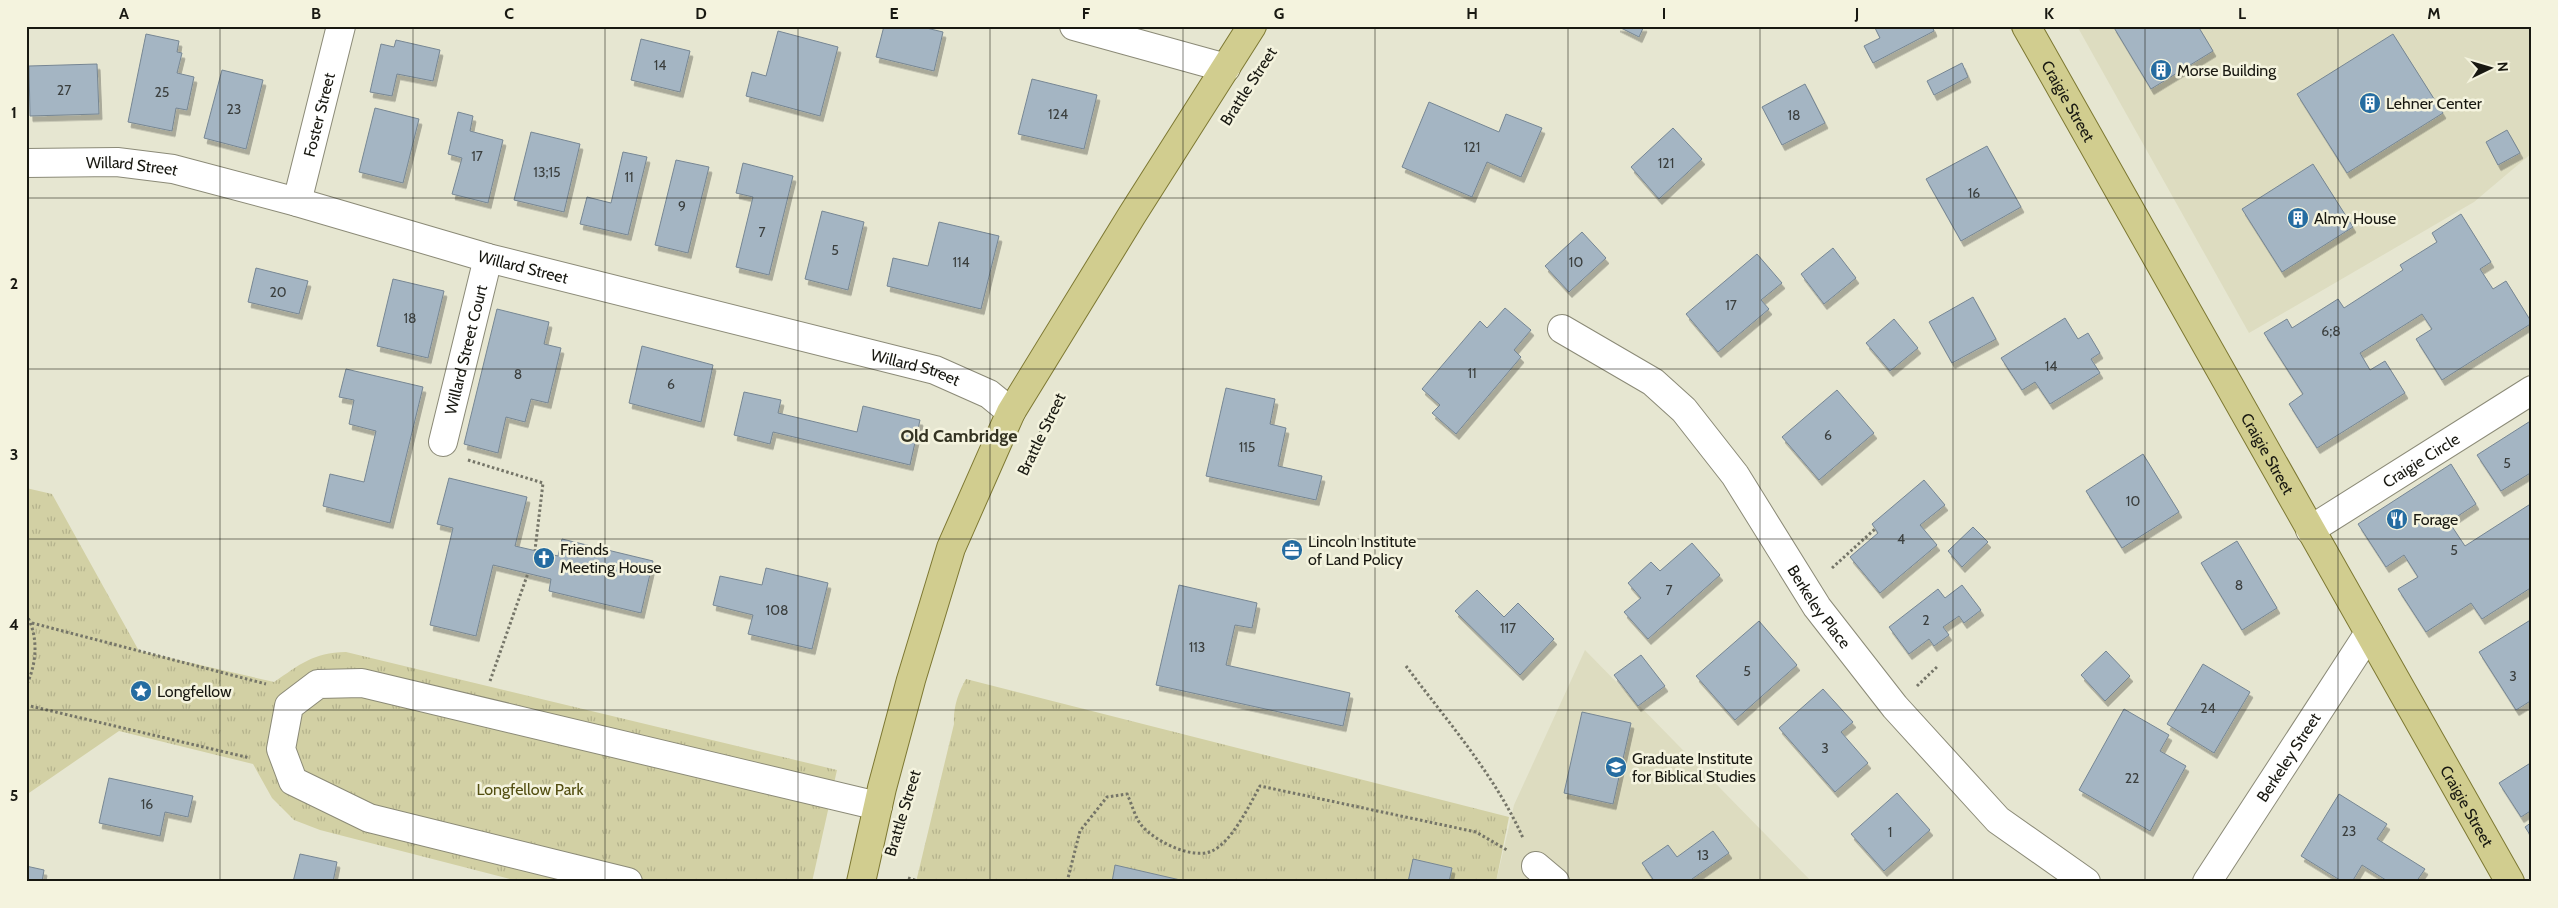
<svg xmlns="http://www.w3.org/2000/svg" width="2558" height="908" font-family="Cabin,sans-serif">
  <defs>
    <pattern id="park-tufts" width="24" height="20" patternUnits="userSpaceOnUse" patternTransform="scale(1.25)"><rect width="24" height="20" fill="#d2d0a4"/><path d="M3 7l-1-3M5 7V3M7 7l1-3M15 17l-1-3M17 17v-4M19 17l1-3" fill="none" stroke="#b4b28c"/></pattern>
    <filter id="shadow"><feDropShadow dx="3" dy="5.5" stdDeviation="0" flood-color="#0004"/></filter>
  </defs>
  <rect width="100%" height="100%" fill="#e6e6d1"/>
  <path fill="#dddcc0" d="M2077,26H2532V153L2474,202L2249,333Z
    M1585,650L1812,882H1496L1514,805Z"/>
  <path fill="url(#park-tufts)" d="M26,488L52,494L139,651L274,682C301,664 312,653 346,652L837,770L812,882H522L320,830L294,820L272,798L253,764L119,731L26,795Z
    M966,679L1509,817L1496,882H916L954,724C953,708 958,693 966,679Z"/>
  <path fill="#a4b5c3" stroke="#768693" filter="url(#shadow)" d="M884,26H918L943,32L934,71L876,57Z
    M1617,26H1644L1639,37Z
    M1874,26H1932L1934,31L1873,63L1864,46L1880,38Z
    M2113,26H2198L2213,51L2151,89Z
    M778,31L838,47L820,116L746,96L752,72L766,76Z
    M146,34L179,41L177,52L182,53L177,73L194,77L187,110L176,108L172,131L128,122Z
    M2393,34L2443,113L2347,173L2297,94Z
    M641,39L690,51L680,92L631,80Z
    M396,40L440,50L433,81L397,74L392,96L370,92L381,44L394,47Z
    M1962,63L1968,77L1934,95L1927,81Z
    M97,64L99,114L30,116L29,66Z
    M222,70L263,80L246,149L204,138Z
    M1032,79L1097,95L1084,149L1018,134Z
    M1805,84L1825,123L1782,145L1762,107Z
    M1429,102L1499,132L1506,114L1542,128L1521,177L1487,162L1472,197L1402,167Z
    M375,108L419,119L403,183L359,172Z
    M458,112L473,116L470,131L503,140L488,203L452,194L462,158L448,154Z
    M1673,128L1702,159L1659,199L1631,167Z
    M2507,130L2520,153L2498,165L2486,142Z
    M531,132L580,144L564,212L514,200Z
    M1987,146L2021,207L1961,241L1926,179Z
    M623,152L647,157L628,235L580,224L587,197L611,203Z
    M676,160L709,167L688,253L655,245Z
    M743,163L793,176L769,275L736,267L753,197L736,193Z
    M2313,164L2353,227L2282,272L2242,209Z
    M822,211L864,222L848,290L805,279Z
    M2461,214L2491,262L2480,269L2493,289L2506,281L2532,323L2442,380L2416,339L2432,329L2422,314L2360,353L2370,370L2385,361L2405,393L2317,448L2289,404L2303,394L2264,333L2287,319L2292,328L2338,299L2344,308L2403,270L2400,265L2437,242L2432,233Z
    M939,222L999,236L981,309L887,286L893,258L928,266Z
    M1582,232L1606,258L1569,292L1545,266Z
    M1833,248L1856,278L1824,304L1801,274Z
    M1757,254L1782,283L1761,300L1769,309L1718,352L1686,314Z
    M256,268L308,281L299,314L248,302Z
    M393,279L444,291L428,358L377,346Z
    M1973,297L1996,339L1952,363L1929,322Z
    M1505,308L1531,330L1514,350L1521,357L1456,434L1432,413L1440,405L1422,389L1480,321L1487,328Z
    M497,309L549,322L544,344L561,348L548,403L531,399L525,422L506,417L498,453L464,444Z
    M2065,318L2078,339L2088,333L2100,353L2091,359L2100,373L2050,404L2035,382L2022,390L2001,358Z
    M1894,319L1918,348L1890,371L1866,343Z
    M642,346L713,365L701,422L629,403Z
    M346,369L423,387L390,523L323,506L330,474L364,482L376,431L349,424L354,400L339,397Z
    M1226,388L1275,399L1270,424L1286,428L1278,466L1322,476L1316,500L1206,476Z
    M1837,390L1874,433L1819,480L1782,437Z
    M744,392L781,400L778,413L857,432L863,406L920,420L910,465L773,432L770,444L734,435Z
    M2532,420V472L2501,491L2477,455Z
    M2143,454L2179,512L2122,548L2086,491Z
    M2451,464L2476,504L2449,522L2465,546L2532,503V587L2482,619L2471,603L2426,632L2398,589L2418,577L2404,555L2386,567L2358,524Z
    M449,478L527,497L515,546L558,556L562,539L653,561L641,613L549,591L551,579L493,565L476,636L430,625L453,528L437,524Z
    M1924,480L1945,505L1920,525L1937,545L1880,593L1850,557L1878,533L1872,524Z
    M1973,527L1988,542L1962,567L1948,551Z
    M2237,541L2277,608L2242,630L2201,563Z
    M1692,543L1720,575L1648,639L1624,612L1641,598L1628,583L1651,562L1660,571Z
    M766,568L828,583L812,649L748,634L753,615L713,605L720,576L762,585Z
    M1179,585L1257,603L1252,628L1235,625L1226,665L1350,693L1343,726L1156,685Z
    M1962,585L1981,610L1964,623L1959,616L1943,627L1949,635L1934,646L1929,639L1909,654L1889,627L1938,589L1945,598Z
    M1477,590L1504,617L1518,603L1554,639L1520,675L1455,611Z
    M2532,619V700L2516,710L2479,652Z
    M1759,621L1797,665L1735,720L1696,676Z
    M2106,651L2130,676L2105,701L2081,675Z
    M1641,655L1665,686L1638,706L1614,675Z
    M2203,664L2250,692L2214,753L2167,724Z
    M1823,689L1853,722L1841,732L1868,763L1835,792L1779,728Z
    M2124,709L2169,735L2160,751L2186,766L2150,831L2079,790Z
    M1582,712L1631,723L1613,804L1564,793Z
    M2532,762V810L2521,817L2499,783Z
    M109,778L193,796L188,817L165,812L160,836L99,823Z
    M1897,793L1930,830L1884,871L1851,834Z
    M2339,794L2387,824L2377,839L2425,869L2416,882H2389L2362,865L2352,882H2343L2301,856Z
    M2532,822V838L2525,827Z
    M1713,831L1729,853L1692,879L1694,882H1655L1642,863L1668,845L1677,857Z
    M300,854L337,862L333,882H293Z
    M1413,859L1452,868L1449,882H1408Z
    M1115,865L1189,882H1112Z
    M26,866L44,870L42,882H26Z"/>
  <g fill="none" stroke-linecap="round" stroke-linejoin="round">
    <g stroke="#8b8a77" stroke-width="30">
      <g id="minor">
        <path d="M1074,26L1226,68"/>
        <path id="s1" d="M26,163L117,162L173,169L297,202L488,258L935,370L989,394L1011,412"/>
        <path id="s2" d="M297,202L341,26"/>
        <path id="s3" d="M1562,329L1653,382L1684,410L1735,475L1817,607L1895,707L1998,820L2086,882"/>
        <path id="s4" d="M443,442L488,258"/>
        <path id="s5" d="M2310,530L2532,390"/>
        <path d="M1536,866L1555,882"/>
        <path d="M628,882L369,818L293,781L281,749L289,706L318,684L362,683L878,806"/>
        <path id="s6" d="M2207,882L2369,633"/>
      </g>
    </g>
    <g stroke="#7d7832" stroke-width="30">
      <g id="major">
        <path id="s7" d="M2026,26L2510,882"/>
        <path d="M861,882L882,788L911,680L951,548L1011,412L1132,215L1252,26"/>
      </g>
    </g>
    <path stroke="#757568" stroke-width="3" stroke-dasharray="2.5 2.5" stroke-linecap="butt" d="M1038,437L1046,422
      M468,460L543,483L535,550
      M1832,568L1875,529
      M26,614C39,636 37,664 26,686
      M32,623L266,684
      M1406,666C1447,721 1495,775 1523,838
      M490,681L528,573
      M1917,686L1938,666
      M26,705L250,758
      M908,878L921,882
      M1067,882L1080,831L1107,797L1127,794C1132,804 1135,818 1142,826C1155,841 1192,860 1212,851C1232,842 1250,804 1260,786L1476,832L1507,850"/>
    <use href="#minor" stroke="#fff" stroke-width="28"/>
    <use href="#major" stroke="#d1cd8f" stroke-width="28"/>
  </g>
  <path fill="none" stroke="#181811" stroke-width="1" stroke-opacity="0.55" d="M220,26V882M413,26V882M605,26V882M798,26V882M990,26V882M1183,26V882M1375,26V882M1568,26V882M1760,26V882M1953,26V882M2145,26V882M2338,26V882M26,198H2532M26,369H2532M26,539H2532M26,710H2532"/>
  <defs>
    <g id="building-disc" transform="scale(1.125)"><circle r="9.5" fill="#256ca1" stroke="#f4f3de"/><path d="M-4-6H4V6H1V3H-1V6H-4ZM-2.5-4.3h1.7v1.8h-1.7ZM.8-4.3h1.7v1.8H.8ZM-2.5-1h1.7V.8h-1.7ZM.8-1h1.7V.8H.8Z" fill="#fff"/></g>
    <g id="restaurant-disc" transform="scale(1.125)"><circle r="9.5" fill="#256ca1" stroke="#f4f3de"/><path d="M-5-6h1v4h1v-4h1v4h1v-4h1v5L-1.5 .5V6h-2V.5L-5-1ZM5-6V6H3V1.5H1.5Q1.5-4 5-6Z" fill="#fff"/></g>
    <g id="office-disc" transform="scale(1.125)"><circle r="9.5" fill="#256ca1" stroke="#f4f3de"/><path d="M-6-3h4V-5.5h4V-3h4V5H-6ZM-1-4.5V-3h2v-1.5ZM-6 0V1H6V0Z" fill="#fff"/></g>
    <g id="church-disc" transform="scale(1.125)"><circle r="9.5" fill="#256ca1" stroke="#f4f3de"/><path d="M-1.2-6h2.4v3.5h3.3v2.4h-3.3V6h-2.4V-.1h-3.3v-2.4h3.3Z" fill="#fff"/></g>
    <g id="sight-disc" transform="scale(1.125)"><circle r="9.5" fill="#256ca1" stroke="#f4f3de"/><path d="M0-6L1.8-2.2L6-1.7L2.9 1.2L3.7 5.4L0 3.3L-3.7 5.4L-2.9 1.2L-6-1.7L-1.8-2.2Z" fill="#fff"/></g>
    <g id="university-disc" transform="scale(1.125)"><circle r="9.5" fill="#256ca1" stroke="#f4f3de"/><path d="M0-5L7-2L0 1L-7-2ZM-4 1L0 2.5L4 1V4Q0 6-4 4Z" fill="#fff"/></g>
  </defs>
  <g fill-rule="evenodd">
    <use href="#building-disc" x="2161" y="70"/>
    <use href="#building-disc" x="2370" y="103"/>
    <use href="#building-disc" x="2298" y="218"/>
    <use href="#restaurant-disc" x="2397" y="519"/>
    <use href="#office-disc" x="1292" y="550"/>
    <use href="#church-disc" x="544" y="558"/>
    <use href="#sight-disc" x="141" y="691"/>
    <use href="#university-disc" x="1616" y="767"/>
  </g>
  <g text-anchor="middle" stroke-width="5" stroke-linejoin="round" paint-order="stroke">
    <g font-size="14" fill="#3b3f3e">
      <text x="660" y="70">14</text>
      <text x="64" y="95">27</text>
      <text x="162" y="97">25</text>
      <text x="234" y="114">23</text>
      <text x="1058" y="119">124</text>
      <text x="1794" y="120">18</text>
      <text x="1472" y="152">121</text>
      <text x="477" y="161">17</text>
      <text x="1666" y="168">121</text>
      <text x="547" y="177">13;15</text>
      <text x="629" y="182">11</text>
      <text x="1974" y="198">16</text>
      <text x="682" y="211">9</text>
      <text x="762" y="237">7</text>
      <text x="835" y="255">5</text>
      <text x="961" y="267">114</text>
      <text x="1576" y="267">10</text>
      <text x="278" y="297">20</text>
      <text x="1731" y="310">17</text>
      <text x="410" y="323">18</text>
      <text x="2331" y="336">6;8</text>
      <text x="2051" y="371">14</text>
      <text x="1472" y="378">11</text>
      <text x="518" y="379">8</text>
      <text x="671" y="389">6</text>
      <text x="1828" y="440">6</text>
      <text x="1247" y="452">115</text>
      <text x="2507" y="468">5</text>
      <text x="2133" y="506">10</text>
      <text x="1901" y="544">4</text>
      <text x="2454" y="555">5</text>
      <text x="2239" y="590">8</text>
      <text x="1669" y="595">7</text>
      <text x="777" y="615">108</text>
      <text x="1926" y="625">2</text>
      <text x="1508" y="633">117</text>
      <text x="1197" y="652">113</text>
      <text x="1747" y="676">5</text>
      <text x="2513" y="681">3</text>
      <text x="2208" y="713">24</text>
      <text x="1825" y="753">3</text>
      <text x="2132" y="783">22</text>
      <text x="147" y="809">16</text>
      <text x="2349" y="836">23</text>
      <text x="1890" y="837">1</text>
      <text x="1703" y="860">13</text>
    </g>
    <g font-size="16" fill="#181811" stroke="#f4f3de" text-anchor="start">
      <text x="2177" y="76">Morse Building</text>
      <text x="2386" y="109">Lehner Center</text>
      <text x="2314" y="224">Almy House</text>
      <text x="2413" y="525">Forage</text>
      <text x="1308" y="547">Lincoln Institute<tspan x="1308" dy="18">of Land Policy</tspan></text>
      <text x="560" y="555">Friends<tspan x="560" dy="18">Meeting House</tspan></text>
      <text x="157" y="697">Longfellow</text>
      <text x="1632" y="764">Graduate Institute<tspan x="1632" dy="18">for Biblical Studies</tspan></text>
    </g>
    <g font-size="16" fill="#181811" stroke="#f4f3de">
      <text transform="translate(1248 86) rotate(-57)" y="6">Brattle Street</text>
      <text dy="6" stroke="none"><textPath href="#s7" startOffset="86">Craigie Street</textPath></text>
      <text dy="6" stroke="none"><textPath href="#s2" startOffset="90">Foster Street</textPath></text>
      <text dy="6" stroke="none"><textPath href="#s1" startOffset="106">Willard Street</textPath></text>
      <text dy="6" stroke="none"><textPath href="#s1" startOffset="511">Willard Street</textPath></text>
      <text dy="6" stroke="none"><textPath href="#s4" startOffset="95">Willard Street Court</textPath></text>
      <text dy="6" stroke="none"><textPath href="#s1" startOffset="916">Willard Street</textPath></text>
      <text transform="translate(1041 434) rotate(-64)" y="6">Brattle Street</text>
      <text dy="6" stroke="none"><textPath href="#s7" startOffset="491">Craigie Street</textPath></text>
      <text dy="6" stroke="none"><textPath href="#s5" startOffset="131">Craigie Circle</textPath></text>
      <text dy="6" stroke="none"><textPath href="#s3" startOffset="386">Berkeley Place</textPath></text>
      <text dy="6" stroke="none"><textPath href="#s6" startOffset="149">Berkeley Street</textPath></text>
      <text dy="6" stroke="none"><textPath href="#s7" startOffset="896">Craigie Street</textPath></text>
      <text transform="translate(902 813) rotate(-73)" y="6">Brattle Street</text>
    </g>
    <g font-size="16" fill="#524e10" stroke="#f4f3de">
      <text x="530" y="795">Longfellow Park</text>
    </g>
    <g font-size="18" font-weight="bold" fill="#343322" stroke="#f4f3de">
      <text x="959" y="442">Old Cambridge</text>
    </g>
  </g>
  <rect width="2558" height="908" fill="none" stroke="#f4f3de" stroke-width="55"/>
  <g transform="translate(2490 68) rotate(85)" stroke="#f4f3de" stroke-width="4" paint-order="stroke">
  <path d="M0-4L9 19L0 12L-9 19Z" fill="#181811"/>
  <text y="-8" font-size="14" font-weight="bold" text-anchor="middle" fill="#181811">N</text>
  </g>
  <rect x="28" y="28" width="2502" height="852" fill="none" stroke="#181811" stroke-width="2"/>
  <g font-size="16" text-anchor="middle" font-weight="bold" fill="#181811">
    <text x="124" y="19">A</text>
    <text x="316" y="19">B</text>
    <text x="509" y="19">C</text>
    <text x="701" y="19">D</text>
    <text x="894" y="19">E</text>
    <text x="1086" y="19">F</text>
    <text x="1279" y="19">G</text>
    <text x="1472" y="19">H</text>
    <text x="1664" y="19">I</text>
    <text x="1857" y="19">J</text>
    <text x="2049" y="19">K</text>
    <text x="2242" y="19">L</text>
    <text x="2434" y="19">M</text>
    <text x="14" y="118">1</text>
    <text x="14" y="289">2</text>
    <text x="14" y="460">3</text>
    <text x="14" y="630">4</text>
    <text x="14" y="801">5</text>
  </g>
</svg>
